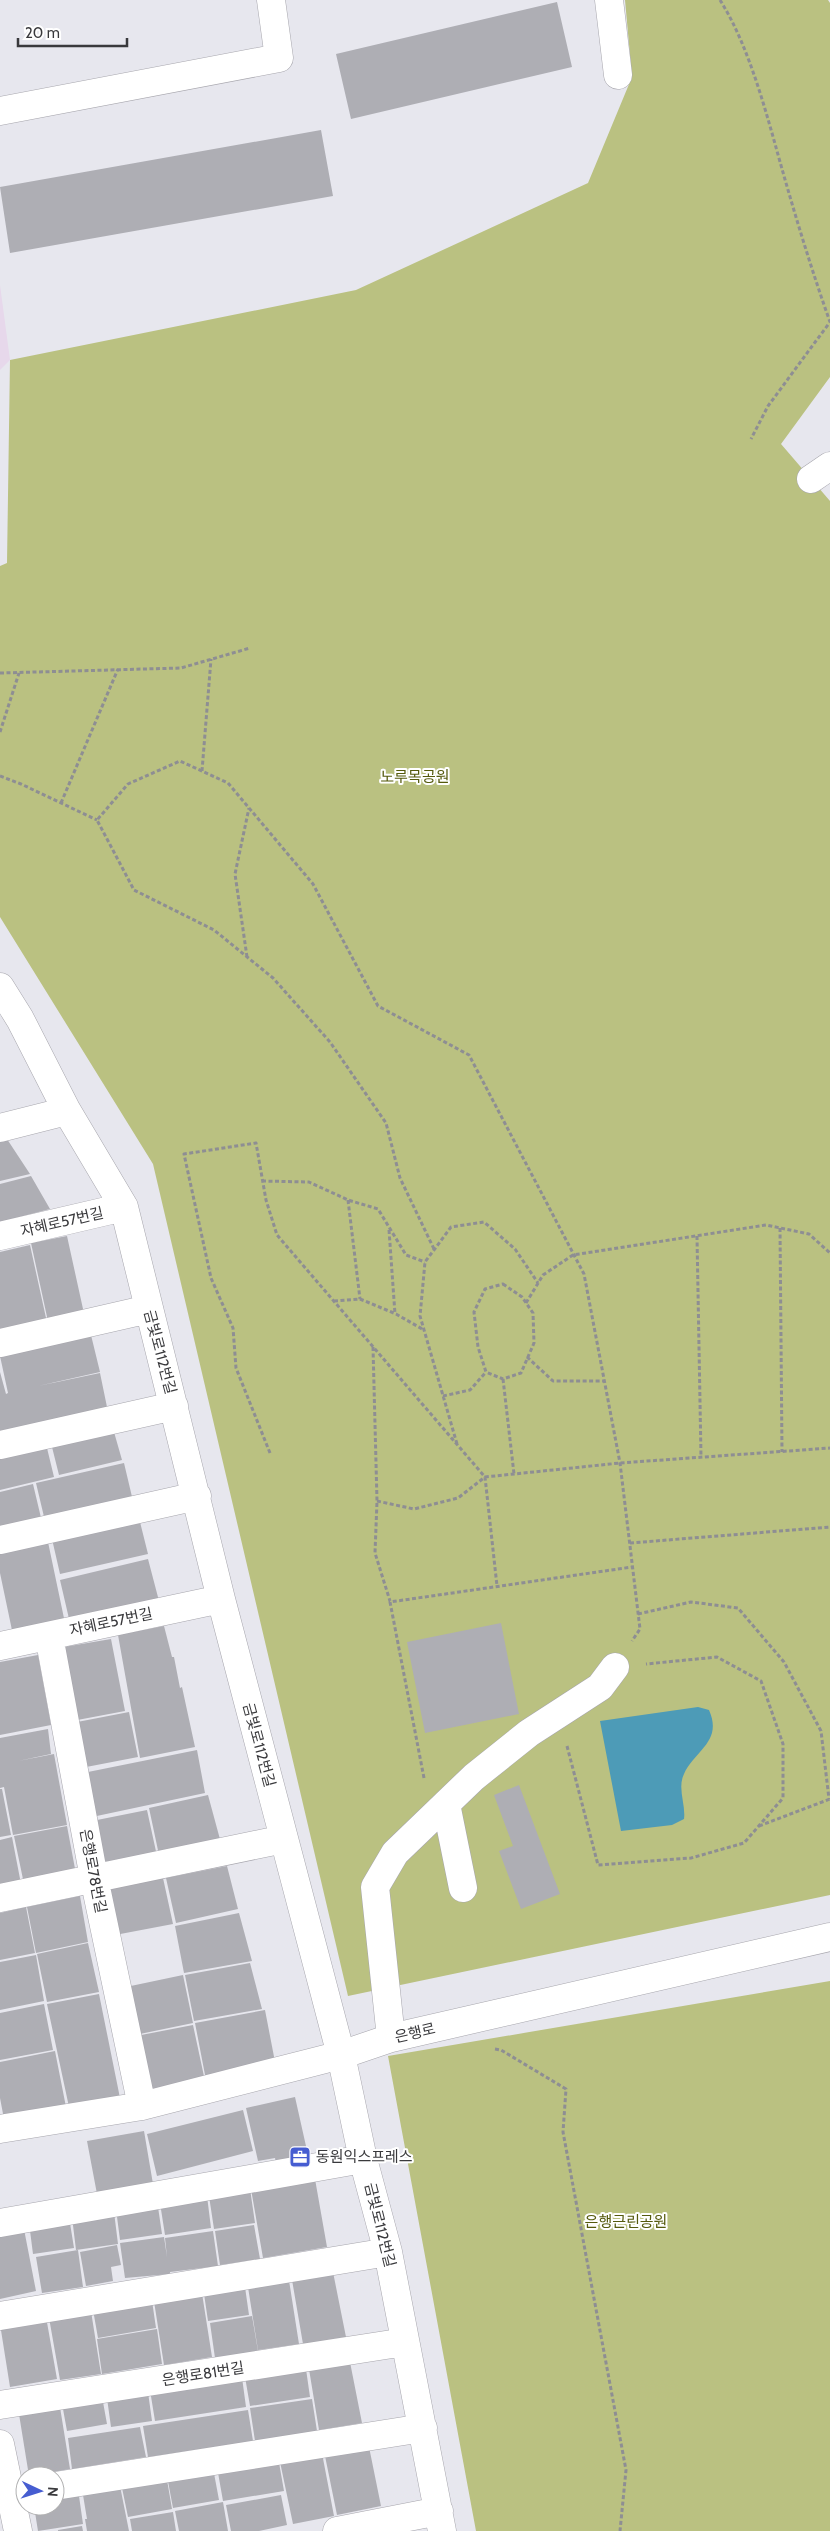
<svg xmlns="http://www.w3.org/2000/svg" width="830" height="2531" font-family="Cabin,'Noto Sans KR',sans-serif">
  <rect width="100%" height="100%" fill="#e7e7ee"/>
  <path fill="#e7d8eb" d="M0,285L10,360L0,370Z"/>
  <path fill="#bac181" d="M625,0H828L830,3V377L781,444L830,501V1895L348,1996L153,1164L0,917V566L7,563L10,360L356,290L588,183L632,77Z
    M830,1981V2531H476L388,2056Z"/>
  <path fill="#4d9bb7" d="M698,1707L709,1710C723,1742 695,1750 684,1774C677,1788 686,1805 684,1819L672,1825L621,1831L600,1721Z"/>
  <path fill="#aeaeb4" d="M557,2L572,67L351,119L336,54Z
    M321,130L333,196L10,253L0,187Z
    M5,1136L30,1174L0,1181V1137Z
    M31,1176L50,1209L0,1222V1184Z
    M67,1236L85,1318L49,1326L31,1243Z
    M30,1245L48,1327L0,1337V1252Z
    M91,1335L100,1372L38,1386L100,1373L107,1407L0,1431V1372L6,1394L8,1393L0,1356Z
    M114,1432L122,1460L59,1475L52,1447Z
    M47,1448L54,1477L0,1490V1458Z
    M124,1463L133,1501L45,1521L36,1483Z
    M33,1484L42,1522L0,1531V1492Z
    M139,1518L148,1554L60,1574L52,1539Z
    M48,1542L65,1623L13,1635L0,1573V1552Z
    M148,1559L159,1601L70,1623L60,1580Z
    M501,1623L519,1714L425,1733L407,1642Z
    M164,1626L172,1657H174L180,1688L182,1687L195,1747L140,1758L118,1635Z
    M111,1639L125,1711L72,1721L58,1648Z
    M38,1655L51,1725L0,1735V1662Z
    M129,1712L138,1757L81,1768L72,1723Z
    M48,1729L51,1754L18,1761L54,1754L67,1825L13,1835L4,1787L0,1788V1738Z
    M197,1750L205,1793L92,1817L83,1773Z
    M519,1785L560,1894L521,1909L499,1851L513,1846L494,1795Z
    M0,1789H2L11,1835L0,1837Z
    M208,1795L221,1843L159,1855L149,1808Z
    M147,1810L157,1856L102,1867L92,1821Z
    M67,1826L76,1874L24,1884L14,1836Z
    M12,1837L21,1884L0,1889V1840Z
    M227,1866L238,1909L176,1923L166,1878Z
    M163,1878L173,1924L115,1935L106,1889Z
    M80,1896L88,1942L36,1953L27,1907Z
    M26,1907L35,1953L0,1960V1913Z
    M239,1913L252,1961L184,1973L175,1926Z
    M88,1943L99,1992L47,2002L37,1954Z
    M36,1955L44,2001L0,2010V1962Z
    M250,1963L262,2009L194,2021L185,1975Z
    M183,1975L193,2023L135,2035L126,1987Z
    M99,1994L120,2098L69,2107L47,2004Z
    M44,2004L53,2050L0,2060V2013Z
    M265,2010L276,2067L206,2080L195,2023Z
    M193,2025L205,2081L146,2091L136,2036Z
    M55,2051L66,2107L4,2119L0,2098V2062Z
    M295,2097L308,2155L276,2163L275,2158L258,2161L246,2108Z
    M243,2110L253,2151L157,2176L147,2134Z
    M144,2131L153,2184L97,2194L87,2141Z
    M315,2179L327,2247L263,2258L251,2189Z
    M250,2189L255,2223L214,2229L209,2196Z
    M207,2196L211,2228L165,2235L160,2203Z
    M158,2207L162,2234L120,2240L116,2209Z
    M114,2212L118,2244L76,2250L72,2217Z
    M69,2217L74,2248L33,2254L29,2223Z
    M23,2224L36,2291L0,2299V2229Z
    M254,2225L260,2259L220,2265L215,2231Z
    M213,2231L218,2266L170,2272V2274L125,2278L120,2243L164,2237L167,2257L165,2238Z
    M117,2245L121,2265L111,2267L113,2281L86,2286L80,2252Z
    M78,2250L83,2287L42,2293L36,2257Z
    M332,2267L346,2337L303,2344L291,2274Z
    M288,2274L299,2344L258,2350L247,2281Z
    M244,2280L249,2315L208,2321L203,2287Z
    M201,2287L212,2357L164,2365L153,2295Z
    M151,2294L156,2328L98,2338L92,2304Z
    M90,2305L101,2374L60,2380L48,2312Z
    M45,2311L57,2379L10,2387L0,2324Z
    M252,2316L258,2351L215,2358L210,2323Z
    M157,2329L162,2364L102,2374L97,2339Z
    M349,2357L362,2423L319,2430L308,2363Z
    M305,2362L310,2397L250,2406L244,2371Z
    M241,2370L246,2407L155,2421L149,2384Z
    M147,2385L152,2421L111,2427L106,2391Z
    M101,2391L107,2424L67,2431L61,2398Z
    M312,2399L317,2431L255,2441L250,2408Z
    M59,2401L70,2469L29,2476L18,2408Z
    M248,2410L253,2441L148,2457L143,2426Z
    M140,2427L146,2457L72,2469L68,2438Z
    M368,2442L381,2506L337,2515L324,2451Z
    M321,2448L334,2516L293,2524L279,2457Z
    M278,2457L284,2491L223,2501L217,2467Z
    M213,2468L219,2500L173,2508L167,2476Z
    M166,2474L172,2509L128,2517L121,2483Z
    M119,2481L129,2531H87L85,2519H87L82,2489Z
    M78,2489L83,2524L38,2531L34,2506H55V2492Z
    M281,2495L287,2525L259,2531H231L226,2505Z
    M223,2502L228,2531H179L175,2511Z
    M173,2512L176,2531H132L130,2519Z
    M82,2526L83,2531H58V2530Z"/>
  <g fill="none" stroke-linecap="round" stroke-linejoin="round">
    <g stroke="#a7a6ad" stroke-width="29">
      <path id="minor" d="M609,0L618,75
        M0,111L279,58L271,0
        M811,479L830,466
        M0,987L20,1019L67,1111L124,1207L221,1599L341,2055L363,2159L388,2252L442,2531
        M0,1128L67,1111
        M0,1236L124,1207
        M0,1343L149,1309
        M0,1445L174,1406
        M0,1540L197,1496
        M49,1636L94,1878L142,2106
        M0,1646L221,1599
        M446,1804L463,1888
        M0,1898L284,1839
        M391,2038L375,1887L395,1853L474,1777L529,1733L600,1687L615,1667
        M0,2129L142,2106L341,2055L391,2038L830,1937
        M0,2223L363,2159
        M0,2316L388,2252
        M0,2405L405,2342
        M0,2444L18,2531
        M55,2486L423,2428
        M337,2531L439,2511"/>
    </g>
    <path stroke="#8e8e93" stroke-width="3" stroke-dasharray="4 2.5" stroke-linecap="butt" d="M720,0C751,49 768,120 784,176C798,225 813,274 830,322L768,406L751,439
      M0,673L181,668L250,648
      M0,732L19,673
      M202,771L211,659
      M0,776L21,784L97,820
      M61,803L118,669
      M247,957L235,874L249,808
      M262,1181L309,1182L348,1200L378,1209L406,1255L425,1262
      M348,1200L360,1299
      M780,1228L782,1452
      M389,1230L395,1314
      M697,1236L701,1457
      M434,1249L400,1178L386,1123L330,1042L273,978L214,930L134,890L97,820L128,784L180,761L228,783L313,884L378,1006L469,1055L584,1274L620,1463L640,1629L632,1641
      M503,1284L522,1297L533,1313L534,1343L521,1373L503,1379L486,1372L478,1347L474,1312L485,1289Z
      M334,1301L360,1299L396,1314L424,1330
      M526,1303L543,1275L573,1255L766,1225L809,1234L830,1253
      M373,1347L377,1501L375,1553L390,1601
      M527,1357L553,1381H605
      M503,1379L514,1474
      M443,1396L470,1390L486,1372
      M457,1444L420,1316L425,1262L451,1227L484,1222L515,1249L538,1283
      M270,1453L236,1368L233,1328L211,1278L184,1154L256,1143L266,1200L277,1235L485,1477L620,1463L830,1448
      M377,1501L414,1509L458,1498L485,1477L497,1586
      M630,1543L830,1527
      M638,1614L691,1602L738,1608L784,1662L821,1731L829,1799
      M567,1746L598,1865L691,1858L744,1843L783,1798V1744L761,1681L717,1657L646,1664
      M424,1778L390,1602L632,1567
      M759,1826L830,1799
      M495,2049L501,2050L566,2089L563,2132L626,2470L620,2531"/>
    <use href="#minor" stroke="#fff" stroke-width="28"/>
  </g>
  <defs>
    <g id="office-square" transform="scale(1.125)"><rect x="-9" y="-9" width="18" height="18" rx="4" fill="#465dd1" stroke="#fff"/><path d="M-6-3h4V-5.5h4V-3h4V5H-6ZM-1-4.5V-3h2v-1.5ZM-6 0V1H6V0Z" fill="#fff"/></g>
  </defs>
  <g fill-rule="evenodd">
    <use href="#office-square" x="300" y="2157"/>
  </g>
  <g text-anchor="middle" stroke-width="4" stroke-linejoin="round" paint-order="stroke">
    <g font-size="15" fill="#555a0d" stroke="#fff">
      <text x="415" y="782">노루목공원</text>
      <text x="626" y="2227">은행근린공원</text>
    </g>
    <g font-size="15" fill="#39393c" stroke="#fff">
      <text transform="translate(62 1222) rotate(-13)" y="5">자혜로57번길</text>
      <text transform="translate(160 1352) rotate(75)" y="5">금빛로112번길</text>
      <text transform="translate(111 1622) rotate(-12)" y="5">자혜로57번길</text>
      <text transform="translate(259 1745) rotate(75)" y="5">금빛로112번길</text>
      <text transform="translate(93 1871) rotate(79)" y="5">은행로78번길</text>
      <text transform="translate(415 2033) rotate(-13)" y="5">은행로</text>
      <text transform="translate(380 2225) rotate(76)" y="5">금빛로112번길</text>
      <text transform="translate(203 2374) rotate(-9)" y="5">은행로81번길</text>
    </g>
    <g font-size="15" fill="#39393c" stroke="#fff" text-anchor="start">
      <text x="316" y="2162">동원익스프레스</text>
    </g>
  </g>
  <g transform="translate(40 2491) rotate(94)"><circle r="24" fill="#ffffff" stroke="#b0b0b1"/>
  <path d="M0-4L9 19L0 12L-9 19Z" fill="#465dd1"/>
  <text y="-8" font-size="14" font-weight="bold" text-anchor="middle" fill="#39393c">N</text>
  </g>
  <path d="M18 38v8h109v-8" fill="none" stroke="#39393c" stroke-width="2.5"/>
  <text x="25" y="38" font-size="15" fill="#39393c" stroke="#ffffff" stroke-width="4" paint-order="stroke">20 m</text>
</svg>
